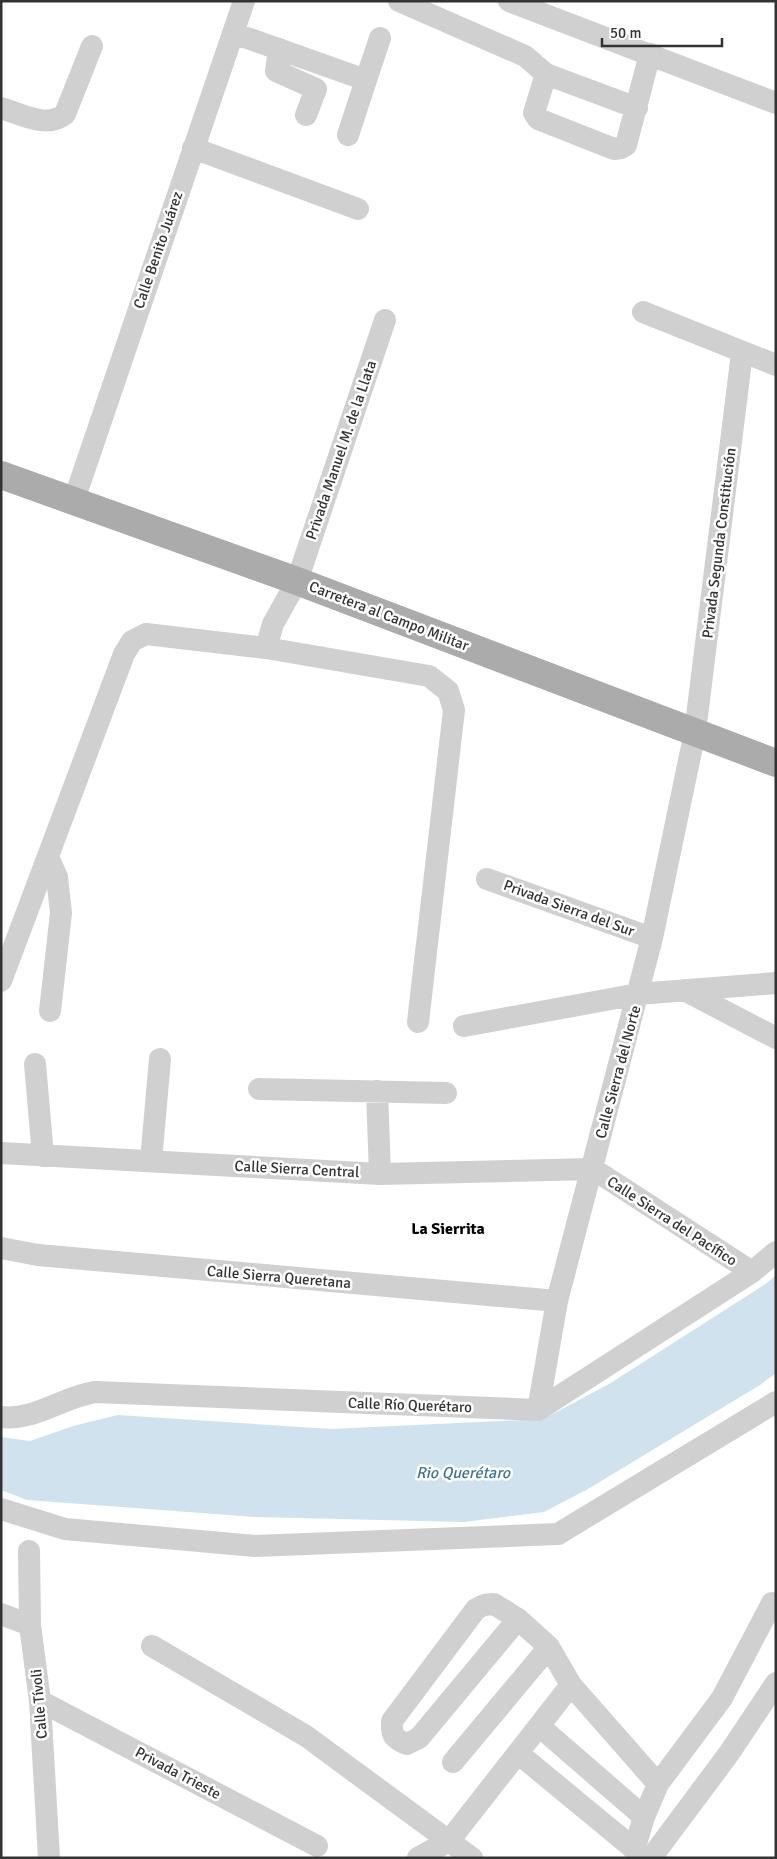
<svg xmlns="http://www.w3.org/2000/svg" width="777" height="1859" font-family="Signika,sans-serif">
  <rect width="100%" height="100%" fill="#fff"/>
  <path fill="#cfe2ee" d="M776,1275V1373L760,1385L588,1489L544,1512L464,1522L255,1517L27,1500L1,1490V1437L30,1441L73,1426L118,1415L331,1429L523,1420L549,1416L609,1384L767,1283Z"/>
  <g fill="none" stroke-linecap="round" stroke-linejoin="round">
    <path stroke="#d0d0d0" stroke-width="22" d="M399,1L525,56L546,74
      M509,1L776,103
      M233,33L366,80L380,38
      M279,49L276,71L316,89L306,115
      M1,108C21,114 47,129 65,114L92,46
      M637,108L546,74L534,113L538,119L614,149L621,148L626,145L650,54
      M348,135L366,80
      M193,148L358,209
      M643,312L776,365
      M385,320L297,581L273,624L266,648L429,676L448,691L454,710L418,1022
      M74,500L244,1
      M48,857L57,877L61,913L50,1011
      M487,879L652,938
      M1,981L124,654L132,641L146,634L266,648
      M684,990L776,1038
      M464,1026L638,994L776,983
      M35,1064L43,1156
      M259,1089L446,1093
      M377,1091L380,1174
      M1,1153L380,1174L593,1169L752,1272
      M151,1161L160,1059
      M1,1248L38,1255L557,1301
      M538,1410L557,1301L652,938L695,732L742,353
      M1,1417C35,1421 62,1397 95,1392L538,1410L752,1272L776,1252
      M1,1509L65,1529L255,1546L558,1534L776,1402
      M29,1551L30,1625L40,1701L49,1858
      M1,1614L30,1625
      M518,1619L419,1738L407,1744C394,1739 391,1735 392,1721L476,1609L484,1605L494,1604L518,1619L549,1647L571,1685L658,1784
      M152,1646L306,1736L472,1858
      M40,1701L317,1846
      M539,1726L644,1817
      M519,1754L645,1858
      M453,1762L549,1647
      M634,1850L644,1817L658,1784L722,1698L772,1603
      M418,1858L449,1841L571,1685
      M651,1858L730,1752L776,1683"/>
    <path stroke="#ababab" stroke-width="28" d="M1,475L297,581L776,763"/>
  </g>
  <g text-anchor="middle" stroke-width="5" stroke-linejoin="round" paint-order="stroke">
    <g font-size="15" fill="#333" stroke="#fff">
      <text transform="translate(158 250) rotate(-71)" y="5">Calle Benito Juárez</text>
      <text transform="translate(341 450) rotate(-71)" y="5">Privada Manuel M. de la Llata</text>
      <text transform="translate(719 543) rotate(-83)" y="5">Privada Segunda Constitución</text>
      <text transform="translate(389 616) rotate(21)" y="5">Carretera al Campo Militar</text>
      <text transform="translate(569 908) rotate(20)" y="5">Privada Sierra del Sur</text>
      <text transform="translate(618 1072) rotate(-75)" y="5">Calle Sierra del Norte</text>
      <text transform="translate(297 1169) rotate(3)" y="5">Calle Sierra Central</text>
      <text transform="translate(672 1221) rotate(33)" y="5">Calle Sierra del Pacífico</text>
      <text transform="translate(279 1277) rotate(5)" y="5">Calle Sierra Queretana</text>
      <text transform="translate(410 1405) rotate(2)" y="5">Calle Río Querétaro</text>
      <text transform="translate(39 1704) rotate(-95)" y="5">Calle Tívoli</text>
      <text transform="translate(178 1773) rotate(28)" y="5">Privada Trieste</text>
    </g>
    <g font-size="16" font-weight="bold" fill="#000" stroke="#fff">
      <text x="448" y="1234">La Sierrita</text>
    </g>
    <g font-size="16" font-style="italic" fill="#3f7597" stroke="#fff">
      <text x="463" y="1478">Rio Querétaro</text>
    </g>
  </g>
  <rect width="777" height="1859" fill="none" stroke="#333333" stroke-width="5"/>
  <path d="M602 38v8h120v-8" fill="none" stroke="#333333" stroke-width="2.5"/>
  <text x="610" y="38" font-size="15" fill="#333333" stroke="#ffffff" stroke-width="4" paint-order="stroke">50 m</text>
</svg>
